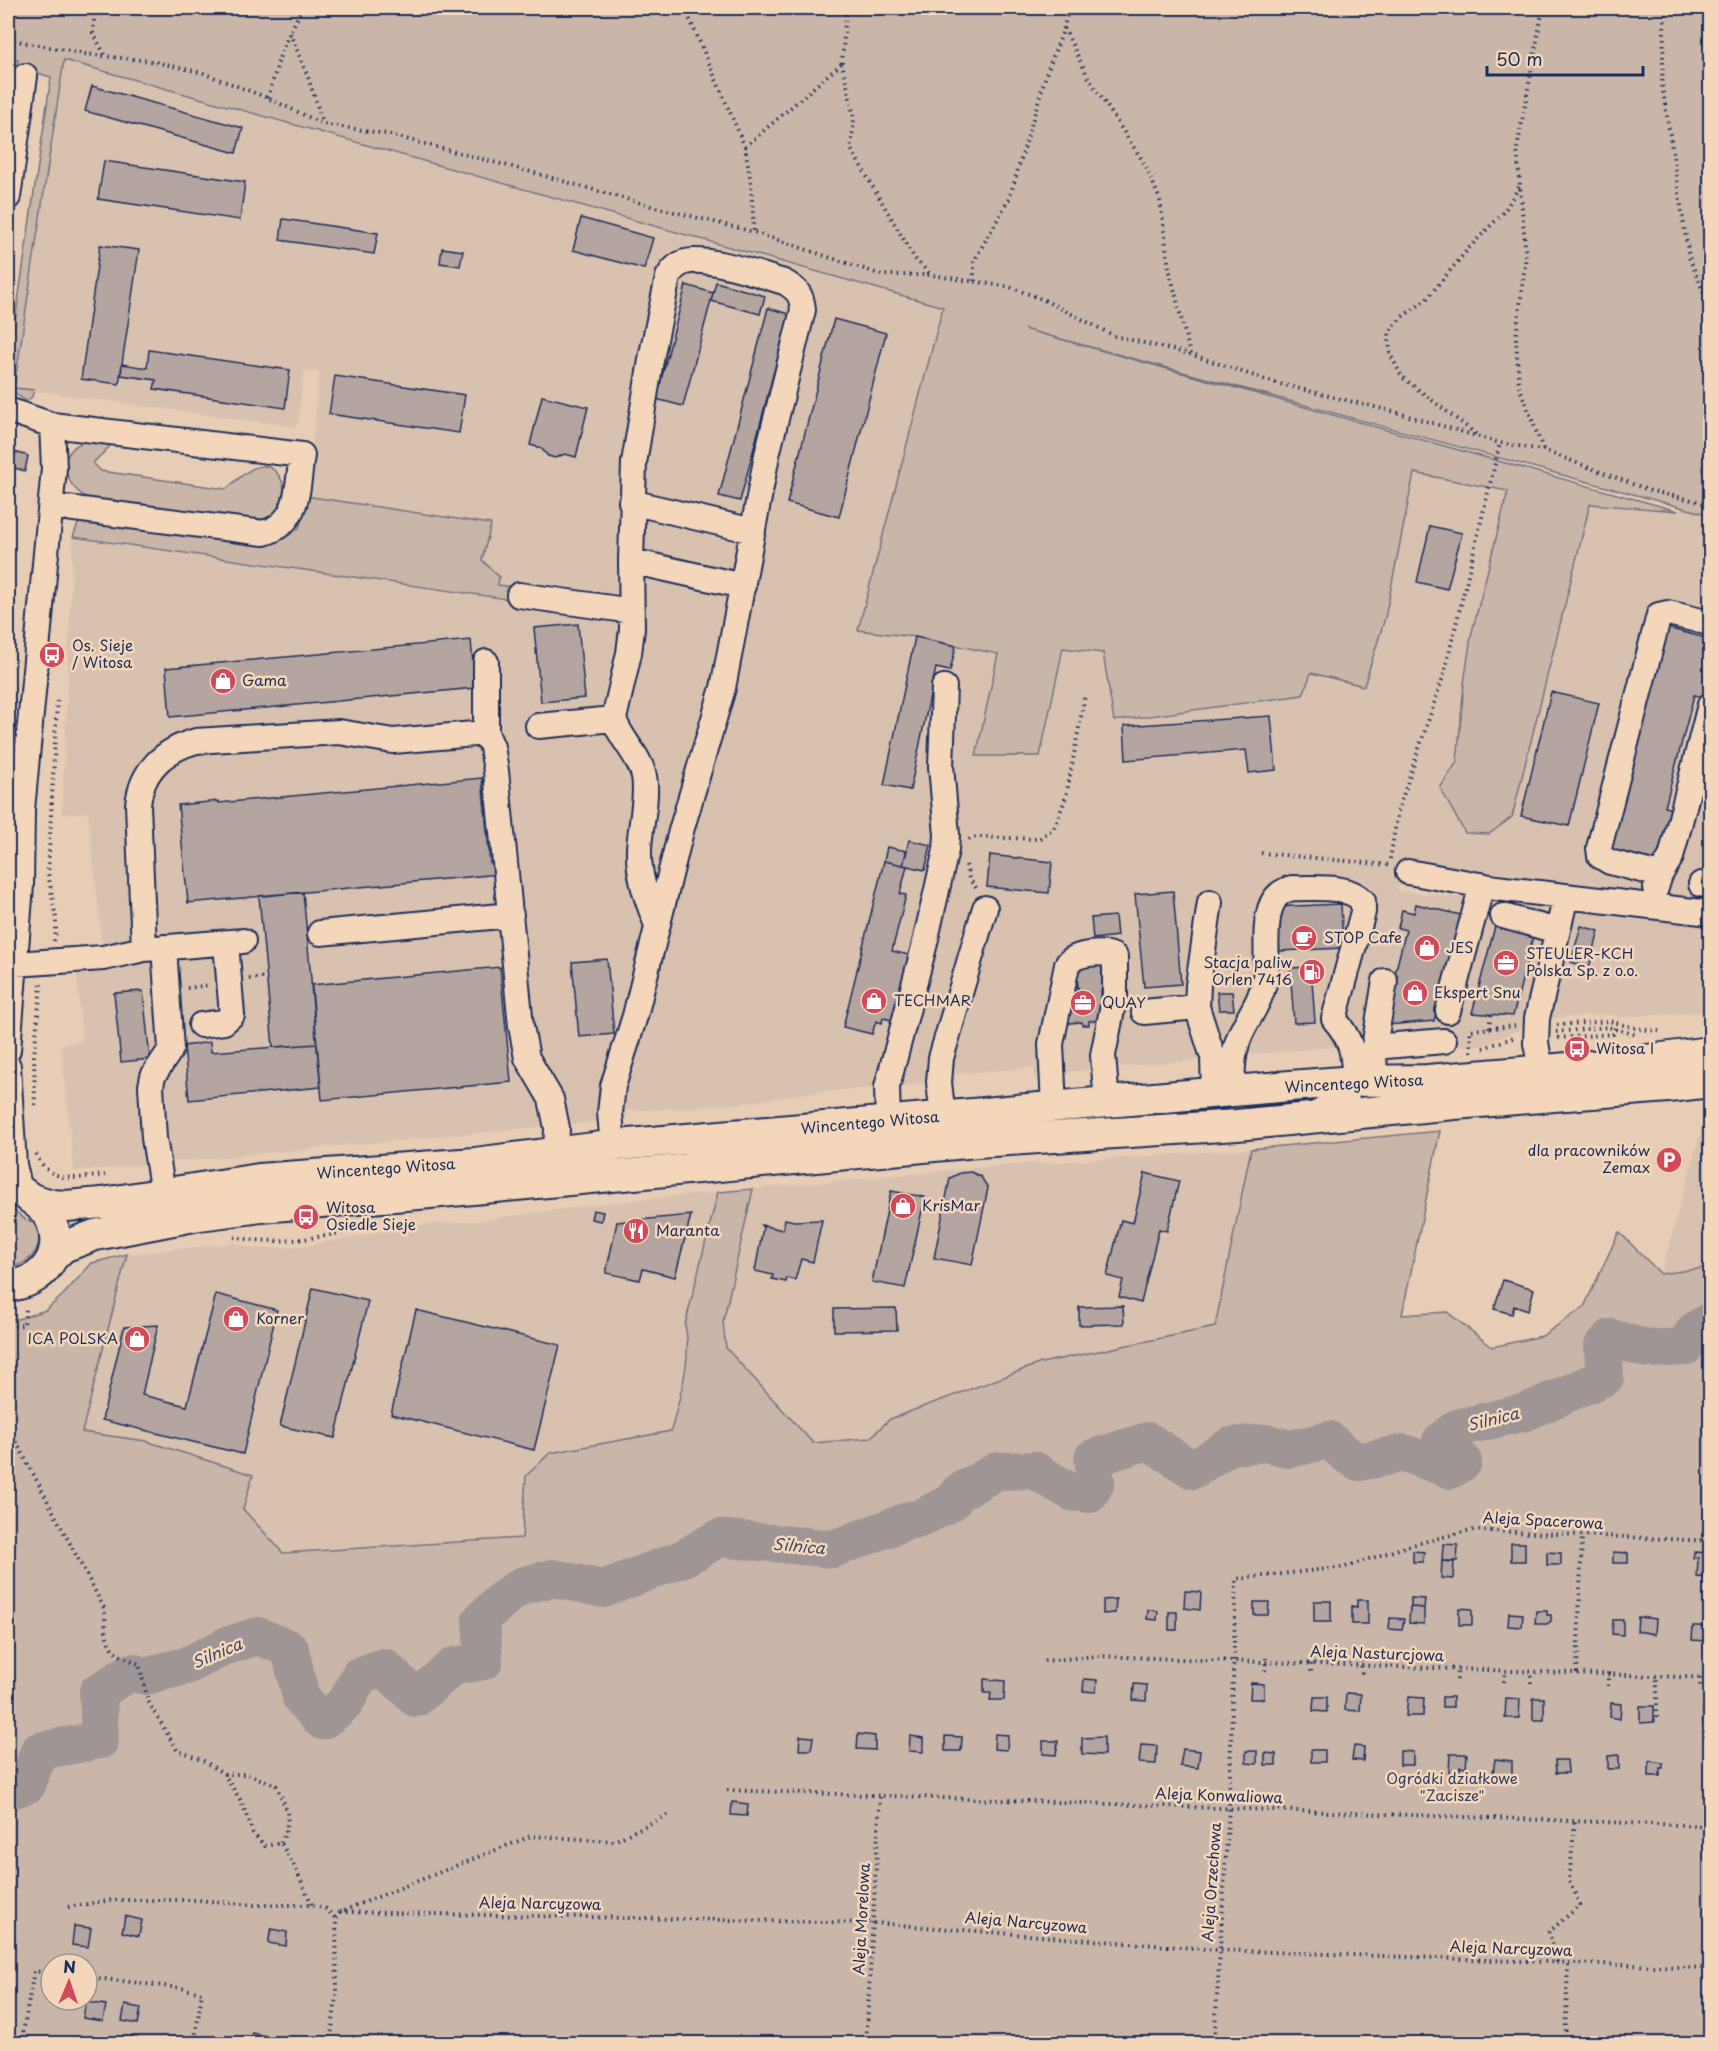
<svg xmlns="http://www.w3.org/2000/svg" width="1718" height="2051" font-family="'Playpen Sans',sans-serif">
  <rect width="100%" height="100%" fill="#e7cdb5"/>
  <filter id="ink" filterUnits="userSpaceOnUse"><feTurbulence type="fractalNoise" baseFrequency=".0167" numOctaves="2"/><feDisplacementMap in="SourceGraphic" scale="12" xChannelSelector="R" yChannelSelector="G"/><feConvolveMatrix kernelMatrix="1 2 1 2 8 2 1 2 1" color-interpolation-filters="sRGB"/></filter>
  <g filter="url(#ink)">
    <path fill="#d8c1af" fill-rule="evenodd" d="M63,60L943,307L858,630L915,637L998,654L1040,756L1063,648L1103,653L1114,720L1311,673L1385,618L1414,473L1508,491L1471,636L1464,684L1457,762L1441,788L1466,833L1489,834L1512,817L1590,504L1678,511L1681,507L1710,515V1011L1621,1017L1608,1014L1546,1018L1480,1046H1342L1033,1075L1035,1067L955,1074V1081L809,1093L737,1104L628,1111L626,1119L74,1171L61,1044L82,1041L77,974L72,970L103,952L88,813L62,814L73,537L513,600L515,587L498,585L499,577L482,560L490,524L305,496L314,432L319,372L304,371L298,423L295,427L14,388ZM1399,886L1487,894L1485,900L1398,891Z
      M1706,1112H1710V1267L1661,1274Z
      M1251,1149L1215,1327L1041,1363L890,1419L871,1438L813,1444L726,1348L723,1322L753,1189L996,1166Z
      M718,1192L685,1325L689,1341L680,1398L671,1431L550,1453L526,1476L523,1538L283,1553L243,1509L253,1475L82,1433L127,1254L234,1243L255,1249L311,1245L416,1225L474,1221L607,1203Z"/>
    <path fill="#c9b6a8" stroke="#727283" stroke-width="1.5" fill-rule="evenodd" d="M8,8H1710V515L1024,329L1678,511L1590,504L1512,817L1489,834L1465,833L1440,788L1457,762L1464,684L1471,636L1508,491L1414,473L1385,618L1364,686L1311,673L1303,695L1114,721L1103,653L1063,648L1040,756H976L998,654L915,637L858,630L943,307L64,60L14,388L34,390L32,397L26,401L8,388V369L51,77L17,67L18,60L9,59L8,67Z
      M90,439L109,441L111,445L93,463L101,471L226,489C235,482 246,470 257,467C276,461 287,484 284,500C282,506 278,511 274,516L259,520L90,499C71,491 56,466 73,448C78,444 84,441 90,439Z
      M305,496L491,524L482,560L499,577L498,585L515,587L514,600L73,537L78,524L87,518L258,541L284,538L299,528L304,513Z
      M1440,1131L1402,1315L1447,1312L1492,1347L1542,1336L1584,1307L1619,1232L1661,1274L1710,1267V2043H8V1318L18,1319L46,1310L63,1295L92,1263L127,1254L82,1432L146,1441L253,1475L243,1509L283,1553L522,1538L526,1476L550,1453L671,1431C679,1399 693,1357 685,1325L718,1192L753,1189L723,1322L726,1348L813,1443L870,1438L890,1419L1041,1363L1215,1327L1251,1149ZM51,1964H87V2000H51Z
      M8,1205C18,1212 24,1224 39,1222C42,1246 35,1264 8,1267Z"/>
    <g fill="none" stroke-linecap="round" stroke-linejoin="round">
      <path stroke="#9f9595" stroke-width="38" d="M8,1791L27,1785L39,1751L100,1740L98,1692L131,1672L145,1676L186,1666L226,1646L258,1636L290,1649L301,1698L322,1721C344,1707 349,1699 359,1676L384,1667L416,1698L454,1666L484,1661L481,1620L503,1599L521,1586L553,1578L603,1589L684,1558L719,1538L833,1549L910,1520L919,1519L952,1502L959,1492L997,1471L1034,1470L1071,1492L1090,1494L1096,1482L1093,1458L1148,1441L1193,1470L1230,1446L1267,1443L1290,1449L1329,1440L1347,1455L1359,1462L1404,1453L1451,1470L1463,1462L1441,1441L1457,1428L1526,1412L1605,1377L1603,1346L1611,1338L1647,1349L1685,1347L1694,1331L1710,1321"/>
    </g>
    <path fill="#b5a5a0" stroke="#1b2f5e" stroke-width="1.5" d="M92,86L243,128L236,153L85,111Z
      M104,161L245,182L240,220L98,199Z
      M581,218L653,238L644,269L573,250Z
      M283,219L378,233L374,254L280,240Z
      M100,245L139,250L119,384L81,379Z
      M442,248L463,251L460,266L440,263Z
      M716,282L765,296L760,314L711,301Z
      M686,285L713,293L683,406L656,399Z
      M768,308L789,314L740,501L719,496Z
      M834,319L886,333L839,517L787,503Z
      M149,350L290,370L285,408L154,389L156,380L121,375L122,364L147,368Z
      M335,376L465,395L459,433L329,414Z
      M542,396L588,407L576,457L565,454L555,458L548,456L541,448L530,445Z
      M8,450L28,456L25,471L8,466Z
      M1430,526L1462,533L1447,589L1417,582Z
      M578,624L585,698L541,702L534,628Z
      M1663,627L1710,639V685L1707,698L1694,695L1665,807L1671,809L1658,862L1607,849Z
      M915,637L956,646L950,671L936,668L910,790L884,785Z
      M471,640L475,688L170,717L166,668Z
      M1551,692L1599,703L1569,826L1521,816Z
      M1271,716L1276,770L1249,773L1246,750L1126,760L1124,726Z
      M482,778L490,863L498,862L499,874L188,903L178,805L219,801V803Z
      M909,840L931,845L925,870L903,865Z
      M887,847L907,851L903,865L884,861Z
      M990,855L1052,862L1049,893L987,887Z
      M884,861L907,866L900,894L906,895L892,951L913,956L897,1021L883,1018L882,1023L876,1021L872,1034L843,1027Z
      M1173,891L1181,984L1144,987L1135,894Z
      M303,892L317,1044L273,1047L259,896Z
      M1341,904L1343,948L1280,951L1272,944L1274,907Z
      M1416,904L1461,915L1434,1021L1387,1025L1390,993L1406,930L1398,928L1402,910L1414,913Z
      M1115,916L1117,936L1093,939L1091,918Z
      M1497,919L1535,929L1513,1016L1472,1013Z
      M1581,926L1599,931L1589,968L1571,962Z
      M607,959L614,1034L579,1037L572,962Z
      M1110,962V991H1101L1103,1020L1089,1021V1025H1082V1022L1069,1023L1066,994L1071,989L1078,988L1076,964Z
      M500,967L511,1082L322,1100L311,985Z
      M1311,967L1315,1022L1294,1023L1290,968Z
      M143,991L150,1059L121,1062L114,993Z
      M1217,992H1232L1234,1010H1219Z
      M210,1042L211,1052L317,1044L321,1087L189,1100L184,1046Z
      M971,1172L981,1177L988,1188L972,1265L934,1258L950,1178L960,1173Z
      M1145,1173L1179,1181L1167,1231L1159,1229L1141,1303L1119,1297L1123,1280L1107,1276L1121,1220L1133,1223Z
      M891,1191L925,1197L905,1288L872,1282Z
      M593,1210L603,1212L601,1221L591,1219Z
      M691,1215L675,1277L643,1269L640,1280L606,1273L617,1222Z
      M785,1219L794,1221L822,1220L813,1262L801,1259L795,1280L787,1278L786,1282L772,1279L773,1275L755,1271L763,1228L761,1225L783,1230Z
      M1503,1280L1534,1289L1528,1311L1514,1306L1512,1314L1494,1309Z
      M313,1288L368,1301L335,1438L280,1426Z
      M216,1294L277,1310L243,1454L102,1420L124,1327L158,1325L142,1395L187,1406Z
      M1123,1306L1124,1324L1079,1325V1307Z
      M896,1308L897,1330L834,1331V1309Z
      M416,1310L560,1345L534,1450L391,1414Z
      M1511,1543H1525V1561H1511Z
      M1443,1544L1458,1545L1457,1561H1442Z
      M1413,1551L1424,1552L1423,1562H1413Z
      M1547,1552L1561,1553V1565H1547Z
      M1613,1552L1628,1553V1563H1613Z
      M1694,1552L1710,1553V1578L1697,1577L1698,1558H1693Z
      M1442,1561L1454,1562L1453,1579L1441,1578Z
      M1185,1591L1201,1592L1200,1610L1184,1608Z
      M1411,1598L1425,1599L1424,1608L1411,1607Z
      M1116,1599L1115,1613L1103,1614V1600Z
      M1357,1600H1368V1624H1352V1606L1357,1607Z
      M1314,1601H1331V1622H1314Z
      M1254,1602H1269L1268,1615H1254Z
      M1410,1607L1424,1608V1624L1409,1623Z
      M1459,1608L1472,1609V1625H1459Z
      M1148,1610L1158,1611L1157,1620L1147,1619Z
      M1536,1611H1547V1615H1551V1621L1547,1624H1535Z
      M1169,1612H1177V1630H1169Z
      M1509,1613L1523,1614L1522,1627L1508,1626Z
      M1638,1617L1656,1619L1655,1634L1637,1631Z
      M1390,1618L1404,1619L1402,1630L1389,1629Z
      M1613,1620H1623V1635L1612,1634Z
      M1693,1626H1706V1641L1692,1640Z
      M984,1679L1005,1681L1004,1700H990L991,1693H984Z
      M1084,1679L1097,1680L1096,1692L1083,1691Z
      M1251,1683L1264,1684V1699H1250Z
      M1134,1684L1147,1685L1146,1701L1133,1700Z
      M1346,1693L1361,1694L1360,1711L1345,1710Z
      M1314,1697H1327V1712L1313,1711Z
      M1408,1697L1424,1698L1423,1716H1406Z
      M1442,1697H1453V1707H1442Z
      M1506,1698L1520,1699L1519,1718H1505Z
      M1533,1698H1544V1720H1533Z
      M1611,1703L1621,1704L1620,1719L1610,1717Z
      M1640,1706H1654V1722L1640,1723Z
      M1703,1708H1710V1724H1703Z
      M858,1734L875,1736V1750L857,1749Z
      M995,1734L1008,1735L1007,1750L994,1749Z
      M800,1736L813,1737L811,1750H799Z
      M910,1736L923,1738V1752L909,1751Z
      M945,1736L962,1737L961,1751H945Z
      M1104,1737V1755L1082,1754V1738Z
      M1043,1741H1058L1056,1755L1043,1754Z
      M1141,1745L1157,1746L1156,1764L1139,1763Z
      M1354,1746L1364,1747L1363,1761L1352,1760Z
      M1183,1749L1200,1751L1198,1768L1180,1766Z
      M1311,1750H1325V1762H1311Z
      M1246,1751H1257V1764L1246,1763Z
      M1400,1751L1413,1752V1765H1400Z
      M1265,1753L1276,1754V1765H1265Z
      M1450,1754H1467L1466,1768L1460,1767V1773H1449Z
      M1619,1755V1769H1608V1756Z
      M1495,1759L1512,1761V1776L1493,1774Z
      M1555,1760H1567L1568,1773H1556Z
      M1649,1761L1663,1763V1768H1660V1776H1649Z
      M732,1802L748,1804L747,1816L731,1815Z
      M125,1916L142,1920L139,1936L122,1932Z
      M74,1926L91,1928L88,1947L72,1945Z
      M271,1929L287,1932L286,1946L268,1943Z
      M86,2002L106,2005L103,2021L83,2018Z
      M125,2005L141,2008L138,2024L122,2021Z
      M252,2033L270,2037L269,2044H249Z"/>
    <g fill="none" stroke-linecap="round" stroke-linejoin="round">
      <g stroke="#1b2f5e" stroke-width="28">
        <path id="minor" d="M8,197L25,76
          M8,410L52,425L302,455C297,487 300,523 264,533L51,506
          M631,502L753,531
          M519,595L632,611
          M614,719C620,739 639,754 644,776C648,797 640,827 639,849C638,876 647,900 657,925
          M538,726L614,719L629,653L632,629L631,561
          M486,733L492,747L496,771L521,1026L527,1058L551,1099L557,1128L556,1153
          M1408,872L1496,888L1710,913
          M1660,875L1610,862L1600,856L1599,848L1659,615L1668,613L1710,623
          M1701,884L1710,886
          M1656,888L1660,875L1671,857L1710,705
          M1210,902L1198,985L1197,1007L1213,1057L1214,1094
          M1503,916L1557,931
          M320,933L511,915
          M144,949L138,805C141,771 164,750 196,741L339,732L393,741L486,733V662
          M15,964L103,958L144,949L243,941
          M1448,1011L1482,885
          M1144,1012L1197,1007
          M201,1025L224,1022L232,1015L226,943
          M1374,1047L1385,981
          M8,1050L21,885L22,810L54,468L52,425
          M8,1066L14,1165L20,1190
          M1541,1070L1536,1043L1537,1018L1566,896
          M1375,1081L1374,1047L1444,1041
          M1233,1092C1232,1071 1232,1053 1241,1033C1250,1014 1262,999 1265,978C1269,955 1263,932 1270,909C1274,897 1280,891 1292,888C1313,889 1347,884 1363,901V912L1334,1019C1353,1041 1353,1053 1355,1081C1346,1099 1329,1107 1312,1116
          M1054,1107L1051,1044L1067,965C1072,953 1106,950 1115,957V995L1103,1055L1107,1103
          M943,1117L939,1082L941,1058L985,908
          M888,1122L887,1087L924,947L946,850L947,835L941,766L944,687
          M613,1146L610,1113L613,1086L635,1016L681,831L723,688L767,455L803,310C802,295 797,289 784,282C760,275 708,256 685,262C676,265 672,270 668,277L652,354L634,463L631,561L743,586
          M163,1193L154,1138L151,1086L153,1076L171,1049L164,947"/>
      </g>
      <g stroke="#1b2f5e" stroke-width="34">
        <path id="major" d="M8,1184C20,1190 45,1206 51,1220C65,1255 43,1283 8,1286
          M31,1199L52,1205L66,1206L102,1203L259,1179L475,1163L618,1145L1290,1086L1355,1081L1428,1080L1615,1064L1710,1052
          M53,1257L63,1247L95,1235L199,1215L261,1207L430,1193L977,1142L1237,1125L1454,1104L1668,1087L1710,1082"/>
      </g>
      <path stroke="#1b2f5e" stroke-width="4" stroke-dasharray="1.5 4.5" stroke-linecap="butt" d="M86,8L92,18
        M95,8L93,33L105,55
        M685,8L745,147L751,183L754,232
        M846,8L842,63L854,117L851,149L915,259L930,274
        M1665,8L1662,85L1689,257L1710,308
        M1064,28L1088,77L1146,166L1160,200L1169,268L1190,354
        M290,33L308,77L323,123
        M8,39L85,54L151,61L203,73L268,98L323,124L387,134L531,172L651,206L754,232L882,275H931L1010,287L1044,300L1115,336L1190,354L1272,382L1395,412L1500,443L1543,450L1651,491L1710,504
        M268,98L281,52L302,8
        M745,147L842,63
        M974,281V261L1009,199L1047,72L1064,28L1068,8
        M1476,434L1402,377L1390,354L1389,332L1402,317L1426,300L1468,249L1504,212L1519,187
        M1543,449L1519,386L1516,338L1526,256L1517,149L1543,8
        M969,840L971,838L978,837L1039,839L1054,828L1066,797L1085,695
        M1261,853L1389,865
        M1390,859L1398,811L1444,674L1500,443
        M966,865L969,879L978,890
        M54,941L56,932V918L48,873L57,701
        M249,979L266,977
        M187,988L209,985
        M1557,1025L1609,1021L1639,1029L1659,1031
        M1489,1028L1491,1014
        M1556,1032L1608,1027L1637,1035
        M1558,1038L1613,1034L1615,1028
        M1483,1048L1515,1037
        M1471,1052L1470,1030L1515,1026
        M35,1105L34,1056L41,984
        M36,1154C50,1185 77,1178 105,1175
        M234,1237C284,1247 332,1235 381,1224
        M8,1326L24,1325L26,1309
        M8,1426L104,1608C107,1624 103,1643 117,1653C123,1658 132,1660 139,1664L148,1701L177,1750L204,1761L224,1774L241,1801L253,1833L265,1846L281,1843L295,1867L312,1905
        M1361,1660L1362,1675
        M1044,1661L1096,1656L1710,1678
        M1311,1664V1673
        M1265,1671L1266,1658
        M1577,1673L1582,1535
        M1700,1678V1689
        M1457,1680L1458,1669
        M1504,1682L1505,1671
        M1531,1683V1672
        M1608,1686V1670
        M1654,1720H1657V1676
        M224,1774H247L276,1785C287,1811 293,1815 281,1843
        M727,1790L1710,1826
        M68,1907L112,1900H198L254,1905H312L326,1909L336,1919
        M340,1912L874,1923L1218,1950L1710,1968
        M1557,1962L1549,1932L1580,1905L1569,1881L1575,1821
        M87,1977L181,1988L202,1993L194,2044
        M8,2043L9,2044
        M21,2044L34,1971L51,1973
        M330,2044L337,1991L336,1919L340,1912L531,1836L614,1841L667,1815
        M866,2044L880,1796
        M1214,2044L1229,1808L1236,1579L1345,1567L1408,1546L1471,1530L1710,1541
        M1565,2044L1568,1963"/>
      <use href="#minor" stroke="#f4d7ba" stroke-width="24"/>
      <use href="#major" stroke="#f4d7ba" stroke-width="30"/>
    </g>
  </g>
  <defs>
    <g id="bus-disc" transform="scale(1.35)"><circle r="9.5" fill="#d1495b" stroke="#f4d7ba"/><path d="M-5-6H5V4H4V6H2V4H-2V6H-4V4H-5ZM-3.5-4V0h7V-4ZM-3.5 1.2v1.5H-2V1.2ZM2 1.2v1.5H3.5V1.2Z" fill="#fff"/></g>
    <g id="shop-disc" transform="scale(1.35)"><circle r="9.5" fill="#d1495b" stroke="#f4d7ba"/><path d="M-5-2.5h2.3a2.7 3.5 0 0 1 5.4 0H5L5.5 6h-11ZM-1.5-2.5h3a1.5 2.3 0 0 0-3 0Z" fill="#fff"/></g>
    <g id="cafe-disc" transform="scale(1.35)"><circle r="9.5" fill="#d1495b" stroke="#f4d7ba"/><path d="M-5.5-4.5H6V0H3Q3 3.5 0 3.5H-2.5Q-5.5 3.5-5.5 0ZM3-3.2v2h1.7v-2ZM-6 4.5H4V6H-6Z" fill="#fff"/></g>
    <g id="office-disc" transform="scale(1.35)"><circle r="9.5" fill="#d1495b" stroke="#f4d7ba"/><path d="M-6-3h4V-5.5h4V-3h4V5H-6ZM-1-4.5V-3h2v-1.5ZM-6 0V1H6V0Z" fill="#fff"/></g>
    <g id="fuel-disc" transform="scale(1.35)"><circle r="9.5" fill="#d1495b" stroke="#f4d7ba"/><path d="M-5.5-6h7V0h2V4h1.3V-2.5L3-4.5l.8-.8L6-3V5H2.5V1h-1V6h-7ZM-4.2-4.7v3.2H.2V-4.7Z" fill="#fff"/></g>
    <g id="parking-disc" transform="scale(1.35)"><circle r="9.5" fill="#d1495b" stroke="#f4d7ba"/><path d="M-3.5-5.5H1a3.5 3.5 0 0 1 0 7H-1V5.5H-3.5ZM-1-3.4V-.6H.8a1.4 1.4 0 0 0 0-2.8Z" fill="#fff"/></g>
    <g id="restaurant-disc" transform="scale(1.35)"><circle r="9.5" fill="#d1495b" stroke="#f4d7ba"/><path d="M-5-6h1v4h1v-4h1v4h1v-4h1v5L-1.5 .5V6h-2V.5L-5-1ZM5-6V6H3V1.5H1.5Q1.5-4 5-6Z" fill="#fff"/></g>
  </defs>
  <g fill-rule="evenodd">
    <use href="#bus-disc" x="52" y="655"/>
    <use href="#shop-disc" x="223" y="681"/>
    <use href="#cafe-disc" x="1304" y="938"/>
    <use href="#shop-disc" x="1427" y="948"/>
    <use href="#office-disc" x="1506" y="963"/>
    <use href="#fuel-disc" x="1312" y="972"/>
    <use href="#shop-disc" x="1415" y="993"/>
    <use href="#shop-disc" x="874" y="1001"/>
    <use href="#office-disc" x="1083" y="1003"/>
    <use href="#bus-disc" x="1577" y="1049"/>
    <use href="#parking-disc" x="1669" y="1160"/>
    <use href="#shop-disc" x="903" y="1206"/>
    <use href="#bus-disc" x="306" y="1217"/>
    <use href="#restaurant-disc" x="636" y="1231"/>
    <use href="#shop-disc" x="236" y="1319"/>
    <use href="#shop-disc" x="137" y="1339"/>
  </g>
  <g text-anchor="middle" stroke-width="5" stroke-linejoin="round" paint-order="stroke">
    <g font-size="15" fill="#1b2f5e" stroke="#f4d7ba" text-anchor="start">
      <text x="72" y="651">Os. Sieje<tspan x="72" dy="17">/ Witosa</tspan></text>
      <text x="242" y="686">Gama</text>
      <text x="1324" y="943">STOP Cafe</text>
      <text x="1446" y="953">JES</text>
      <text x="1526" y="959">STEULER-KCH<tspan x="1526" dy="17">Polska Sp. z o.o.</tspan></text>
      <text x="1292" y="968" text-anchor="end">Stacja paliw<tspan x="1292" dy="17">Orlen 7416</tspan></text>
      <text x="1434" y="998">Ekspert Snu</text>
      <text x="894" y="1006">TECHMAR</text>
      <text x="1102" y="1008">QUAY</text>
      <text x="1596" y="1054">Witosa I</text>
      <text x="1650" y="1156" text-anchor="end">dla pracowników<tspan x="1650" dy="17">Zemax</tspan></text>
      <text x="922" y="1211">KrisMar</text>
      <text x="326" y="1213">Witosa<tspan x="326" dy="17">Osiedle Sieje</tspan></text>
      <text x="656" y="1236">Maranta</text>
      <text x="256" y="1324">Korner</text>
      <text x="118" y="1344" text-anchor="end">ICA POLSKA</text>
    </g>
    <g font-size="15" fill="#1b2f5e" stroke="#f4d7ba">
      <text transform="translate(1354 1084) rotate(-3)" y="5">Wincentego Witosa</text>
      <text transform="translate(870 1123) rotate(-5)" y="5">Wincentego Witosa</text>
      <text transform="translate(386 1169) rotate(-4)" y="5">Wincentego Witosa</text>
      <text transform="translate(1543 1521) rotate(3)" y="5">Aleja Spacerowa</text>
      <text transform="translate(1377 1654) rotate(2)" y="5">Aleja Nasturcjowa</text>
      <text transform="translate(1219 1796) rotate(2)" y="5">Aleja Konwaliowa</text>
      <text transform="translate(1212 1882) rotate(-86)" y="5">Aleja Orzechowa</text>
      <text transform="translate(540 1904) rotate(1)" y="5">Aleja Narcyzowa</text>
      <text transform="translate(862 1919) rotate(-87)" y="5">Aleja Morelowa</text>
      <text transform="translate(1026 1923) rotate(5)" y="5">Aleja Narcyzowa</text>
      <text transform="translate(1511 1949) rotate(2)" y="5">Aleja Narcyzowa</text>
    </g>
    <g font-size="15" fill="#354369" stroke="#f4d7ba">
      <text x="1452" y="1784">Ogródki działkowe<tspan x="1452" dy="17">"Zacisze"</tspan></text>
    </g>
    <g font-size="16" font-style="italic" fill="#3c486c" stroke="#f4d7ba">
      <text transform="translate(1493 1419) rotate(-14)" y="6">Silnica</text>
      <text transform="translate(799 1546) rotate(5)" y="6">Silnica</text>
      <text transform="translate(217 1653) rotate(-23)" y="6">Silnica</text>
    </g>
  </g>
  <rect width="1718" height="2051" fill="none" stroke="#f4d7ba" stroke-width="30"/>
  <rect x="15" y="15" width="1688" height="2021" fill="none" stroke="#1b2f5e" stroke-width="2" filter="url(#ink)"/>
  <g transform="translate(69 1982) rotate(2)"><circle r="28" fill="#f4d7ba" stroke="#9d9495" stroke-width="1.5"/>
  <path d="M0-4.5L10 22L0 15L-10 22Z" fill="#d1495b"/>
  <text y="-9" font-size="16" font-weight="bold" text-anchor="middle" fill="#1b2f5e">N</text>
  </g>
  <path d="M1487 66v9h156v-9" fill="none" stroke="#1b2f5e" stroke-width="3"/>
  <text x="1496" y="66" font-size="18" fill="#1b2f5e" stroke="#f4d7ba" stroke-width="4.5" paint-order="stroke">50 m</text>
</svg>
